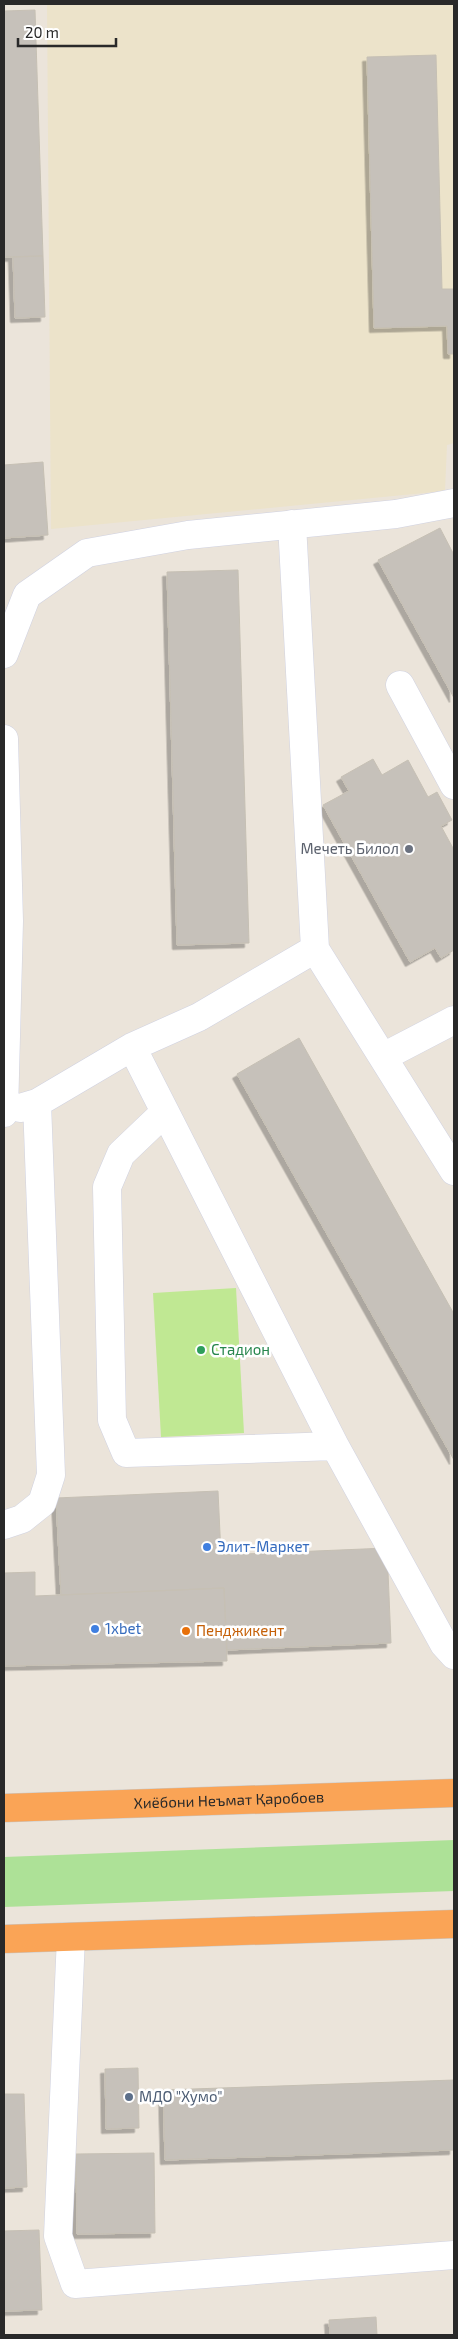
<svg xmlns="http://www.w3.org/2000/svg" width="458" height="2339" font-family="'Exo 2',sans-serif">
  <defs>
    <filter id="shadow"><feDropShadow dx="-4.5" dy="4.5" stdDeviation="0" flood-color="#0004"/></filter>
  </defs>
  <rect width="100%" height="100%" fill="#ebe4da"/>
  <path fill="#ece3ca" d="M47,4H454V443L447,445L445,491L51,529Z"/>
  <path fill="#ade197" d="M454,1840V1891L4,1907V1857Z"/>
  <path fill="#c0e893" d="M236,1288L244,1433L161,1437L153,1293Z"/>
  <path fill="#c6c1ba" stroke="#c6c0b4" filter="url(#shadow)" d="M35,10L43,256L4,257V11Z
    M436,55L442,289H454V354H448L447,326L374,328L367,57Z
    M43,256L45,317L15,318L13,257Z
    M43,462L48,535L4,538V465Z
    M440,528L454,555V698L378,560Z
    M238,570L249,943L177,945L167,572Z
    M373,759L382,775L408,760L428,797L437,792L452,820L441,826L454,850V950L441,958L435,948L410,962L323,805L349,791L341,777Z
    M299,1038L454,1314V1460L237,1074Z
    M218,1491L221,1555L387,1548L391,1643L227,1650L224,1588L61,1595L56,1498Z
    M35,1572V1596L224,1588L227,1661L4,1666V1573Z
    M138,2068L139,2128L106,2129L105,2069Z
    M454,2080V2150L165,2160L163,2090Z
    M4,2094H24L27,2187L4,2188Z
    M154,2153L155,2233L77,2234L76,2154Z
    M39,2230L42,2310L4,2311V2231Z
    M376,2317L377,2335H330L329,2320Z"/>
  <g fill="none" stroke-linecap="round" stroke-linejoin="round">
    <g stroke="#d0d2e1" stroke-width="29">
      <path id="minor" d="M292,524L315,949L454,1171
        M4,654L27,595L87,553L188,535L396,514L454,503
        M400,685L454,785
        M4,739L9,921L4,1113
        M132,1047L335,1446L444,1644L454,1655
        M383,1057L454,1020
        M20,1108L37,1103L132,1047L199,1017L315,949
        M165,1112L121,1154L107,1187L112,1420L126,1453L335,1446
        M4,1525L22,1519L42,1503L51,1475L37,1103
        M71,1937L58,2236L75,2284L454,2255"/>
    </g>
    <g stroke="#c7c7c7" stroke-width="29">
      <g id="highway">
        <path id="s1" d="M4,1808L454,1793"/>
        <path d="M4,1939L454,1924"/>
      </g>
    </g>
    <use href="#minor" stroke="#fff" stroke-width="28"/>
    <use href="#highway" stroke="#faa456" stroke-width="28"/>
  </g>
  <circle fill="#6b7280" stroke="#fff" stroke-width="2" cx="409" cy="849" r="5"/>
  <circle fill="#2e9e5b" stroke="#fff" stroke-width="2" cx="201" cy="1350" r="5"/>
  <g fill="#3f7fe0" stroke="#fff" stroke-width="2">
    <circle cx="207" cy="1547" r="5"/>
    <circle cx="95" cy="1629" r="5"/>
  </g>
  <circle fill="#e8710a" stroke="#fff" stroke-width="2" cx="186" cy="1631" r="5"/>
  <circle fill="#5c6f8a" stroke="#fff" stroke-width="2" cx="129" cy="2097" r="5"/>
  <g text-anchor="middle" stroke-width="5" stroke-linejoin="round" paint-order="stroke">
    <g font-size="15" fill="#5b616d" stroke="#fff" text-anchor="end">
      <text x="399" y="854">Мечеть Билол</text>
    </g>
    <g font-size="15" fill="#27864d" stroke="#fff" text-anchor="start">
      <text x="211" y="1355">Стадион</text>
    </g>
    <g font-size="15" fill="#366cbe" stroke="#fff" text-anchor="start">
      <text x="217" y="1552">Элит-Маркет</text>
      <text x="105" y="1634">1xbet</text>
    </g>
    <g font-size="15" fill="#c56008" stroke="#fff" text-anchor="start">
      <text x="196" y="1636">Пенджикент</text>
    </g>
    <g font-size="15" fill="#292929" stroke="#fff">
      <text dy="5" stroke="none"><textPath href="#s1" startOffset="225">Хиёбони Неъмат Қаробоев</textPath></text>
    </g>
    <g font-size="15" fill="#4e5e75" stroke="#fff" text-anchor="start">
      <text x="139" y="2102">МДО "Хумо"</text>
    </g>
  </g>
  <rect width="458" height="2339" fill="none" stroke="#292929" stroke-width="10"/>
  <path d="M18 38v8h98v-8" fill="none" stroke="#292929" stroke-width="2.5"/>
  <text x="25" y="38" font-size="15" fill="#292929" stroke="#ffffff" stroke-width="4" paint-order="stroke">20 m</text>
</svg>
